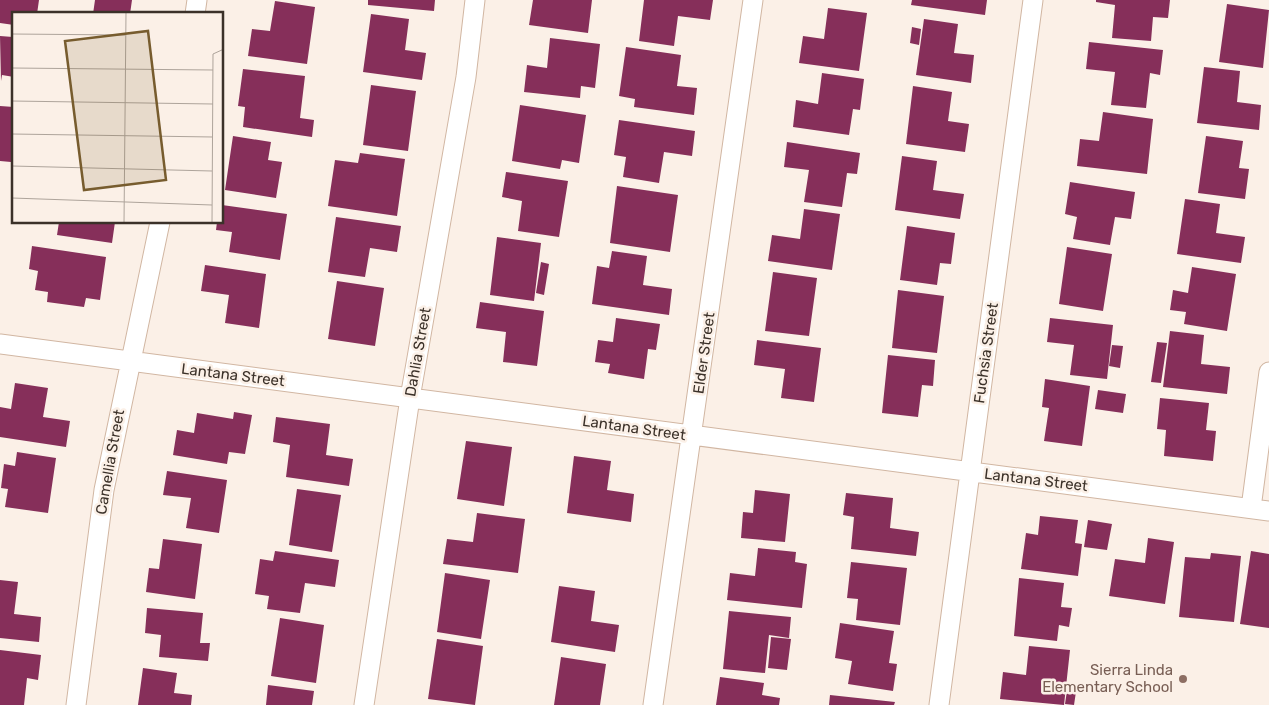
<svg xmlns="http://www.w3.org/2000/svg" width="1269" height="705" font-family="Rubik,sans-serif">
  <rect width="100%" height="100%" fill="#fbf0e7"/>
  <path fill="#862f5a" d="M0,0H39L37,14H14V25L0,23Z
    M95,0H132L130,14H93Z
    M368,0H435L434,11L368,5Z
    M533,0H592L588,33L529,25Z
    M644,0H713L710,20L678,16L674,46L639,41Z
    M912,0H987L985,15L911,5Z
    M1096,0H1170L1168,18L1153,17L1151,41L1112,38L1115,5L1096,2Z
    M275,1L315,7L307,64L248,56L252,29L270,31Z
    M1227,4L1269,10L1263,68L1219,62Z
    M828,8L867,13L859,71L799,63L803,36L824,39Z
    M371,14L409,19L405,50L426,53L422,80L363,72Z
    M924,19L958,24L954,53L974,55L971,83L916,75Z
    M912,27L921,29L919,45L910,43Z
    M0,36L13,37L11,50L14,51V77L2,75L1,81Z
    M550,38L600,44L595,88L581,86L580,98L524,92L527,65L547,68Z
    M1089,42L1163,50L1160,75L1150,73L1146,108L1111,105L1115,72L1086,69Z
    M626,47L681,55L677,86L697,88L694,115L634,107L635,99L619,96Z
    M1204,67L1240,71L1237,102L1261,105L1259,130L1197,123Z
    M243,69L305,76L300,118L314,120L312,137L243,127L245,107L238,106Z
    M822,73L864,79L860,110L853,109L849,135L793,127L796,100L818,104Z
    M371,85L416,91L408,151L363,145Z
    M913,86L952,92L948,121L969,124L965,152L906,144Z
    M520,105L586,115L579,163L562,160L560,169L512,161Z
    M0,106L14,107L11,162L0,161Z
    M1103,112L1153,119L1147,174L1077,166L1080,139L1099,141Z
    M619,120L695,131L692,156L664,152L659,183L623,177L626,157L614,155Z
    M233,136L271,142L268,160L282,162L276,198L225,190Z
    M1206,136L1243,141L1239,168L1249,169L1245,199L1198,193Z
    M787,142L860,153L857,174L847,173L842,207L804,202L809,170L784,167Z
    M360,153L405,159L397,216L328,206L335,160L358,163Z
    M902,156L937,161L933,190L964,194L960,219L895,210Z
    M506,172L568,181L559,237L518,231L522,201L502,197Z
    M1070,182L1135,192L1131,219L1115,217L1110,245L1073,239L1077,217L1065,214Z
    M617,186L678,195L670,252L610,243Z
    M1185,199L1220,204L1216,233L1245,237L1241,263L1177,254Z
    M222,205L287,214L280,260L229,252L232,232L216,230L217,222H222Z
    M804,209L840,214L832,270L768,261L772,235L800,239Z
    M336,217L401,226L397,252L370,248L365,277L328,272Z
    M59,222H115L112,243L57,235Z
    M907,226L955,233L951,264L940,263L937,285L900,280Z
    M497,237L541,243L534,301L490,295Z
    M32,246L106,257L100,300L86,298L84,307L47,302L48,292L35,290L38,271L29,269Z
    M1067,247L1112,254L1103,311L1059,304Z
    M612,251L647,256L643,285L672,289L669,315L592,304L597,266L609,268Z
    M541,262L549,264L544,295L536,293Z
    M205,265L266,274L259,328L225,323L229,295L201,291Z
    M1192,267L1236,274L1227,331L1184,324L1186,312L1170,310L1173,290L1188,293Z
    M773,272L817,278L809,336L765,331Z
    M337,281L384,288L375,346L328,339Z
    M898,290L944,296L937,353L892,348Z
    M480,302L544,311L537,366L503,362L506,332L476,328Z
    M616,318L660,324L656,350L648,349L644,379L608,373L610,364L595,362L598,340L613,342Z
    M1050,318L1113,325L1107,379L1070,375L1074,345L1047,342Z
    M1170,331L1204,335L1201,364L1230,367L1227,394L1163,387Z
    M757,340L821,348L814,402L781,398L785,369L754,365Z
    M1157,342L1167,343L1161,383L1151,382Z
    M1112,345L1123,346L1120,368L1109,366Z
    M888,355L935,360L933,386L922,385L918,417L882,413Z
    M1045,379L1090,386L1082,446L1044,441L1049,408L1042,407Z
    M15,383L48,388L43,417L70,421L66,447L0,437V407L11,409Z
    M1098,390L1126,394L1123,413L1095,409Z
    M1160,398L1209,403L1206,430L1216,431L1213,461L1164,456L1166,430L1157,429Z
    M234,412L252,415L245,454L229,452L227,464L173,455L177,430L194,433L197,413L233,419Z
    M276,417L330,424L326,455L353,459L349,486L286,477L290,445L273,442Z
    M466,441L512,447L504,506L457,499Z
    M17,452L56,458L48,513L5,507L8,489L1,488L4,464L15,466Z
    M574,456L611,461L607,490L634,494L631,522L567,513Z
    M167,471L227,480L219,533L186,528L191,498L163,495Z
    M297,489L341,495L332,552L289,545Z
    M755,490L790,494L785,542L741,538L743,512L753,513Z
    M846,493L893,498L890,528L919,532L916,556L851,549L854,517L843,515Z
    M477,513L525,519L518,573L443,564L447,539L473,542Z
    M1040,516L1078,520L1075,543L1082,544L1078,576L1021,569L1026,533L1038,535Z
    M1088,520L1112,524L1107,550L1084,547Z
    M1148,538L1174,542L1165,604L1109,596L1115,559L1145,563Z
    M163,539L202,544L195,599L146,592L149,568L159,569Z
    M758,548L796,552L795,562L807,564L802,608L727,600L730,573L755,576Z
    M275,551L339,560L335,587L305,583L300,613L267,609L269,596L255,594L260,559L273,561Z
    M1251,551L1269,554V628L1240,624Z
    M1211,553L1241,556L1234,622L1179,617L1185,557L1210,559Z
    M851,562L907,568L900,625L856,620L858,599L847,598Z
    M445,573L490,580L481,639L437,632Z
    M1019,578L1064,583L1061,607L1072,608L1069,627L1059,625L1057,641L1014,636Z
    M0,580L18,582L14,614L41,617L39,642L0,638Z
    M559,586L595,591L591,621L619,625L615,652L551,642Z
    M147,608L203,613L200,643H210L208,661L159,657L161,635L145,633Z
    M729,611L791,617L789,638L769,635L765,673L723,669Z
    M280,618L324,625L316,683L271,676Z
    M840,623L894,631L889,663L897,664L893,691L848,684L852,661L835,658Z
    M771,637L791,639L787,670L768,668Z
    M437,639L483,646L475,705L428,699Z
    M1029,646L1070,650L1064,705L1000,699L1003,672L1026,675Z
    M0,650L41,655L38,680L27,678L24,705H0Z
    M561,657L606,664L600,705H554Z
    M143,668L177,673L174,693L192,695L191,705H138Z
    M720,677L764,683L762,695L780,698L779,705H716Z
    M1068,684L1077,685L1074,705L1065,704Z
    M268,685L314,691L312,705H266Z
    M830,695L895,702L894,705H829Z"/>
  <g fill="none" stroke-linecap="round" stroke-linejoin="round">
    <g stroke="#d1b6a2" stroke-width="21">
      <path id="minor" d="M195,14L197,0
        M0,344L1269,511
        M1251,508L1269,372
        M76,705L104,490L160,222
        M364,705L410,398L466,77L475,0
        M653,705L753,0
        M939,705L1033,0"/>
    </g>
    <use href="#minor" stroke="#fff" stroke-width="19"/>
  </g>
  <circle fill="#8d6e63" stroke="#fbf0e7" stroke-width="2" cx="1183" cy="679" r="5"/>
  <g text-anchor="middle" stroke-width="5" stroke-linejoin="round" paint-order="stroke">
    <g font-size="15" fill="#3b3129" stroke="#fbf0e7">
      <text transform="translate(418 352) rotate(-80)" y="5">Dahlia Street</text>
      <text transform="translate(704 353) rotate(-82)" y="5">Elder Street</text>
      <text transform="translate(986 353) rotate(-82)" y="5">Fuchsia Street</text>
      <text transform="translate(233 375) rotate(7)" y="5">Lantana Street</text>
      <text transform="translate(634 428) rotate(8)" y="5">Lantana Street</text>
      <text transform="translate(110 462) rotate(-80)" y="5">Camellia Street</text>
      <text transform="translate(1036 480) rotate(7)" y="5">Lantana Street</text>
    </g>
    <g font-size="15" fill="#785e54" stroke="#fbf0e7" text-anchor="end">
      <text x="1173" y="675">Sierra Linda<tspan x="1173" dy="17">Elementary School</tspan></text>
    </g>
  </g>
  <g transform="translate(12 12)">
    <rect width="211" height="211" fill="#fbf0e7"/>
    <path fill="none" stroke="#aea49b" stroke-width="1" d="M0,22L113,23M0,56L201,58M0,89L201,92M0,122L201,125M0,154L200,159M0,186L200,193M112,211L114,0M200,211L201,42L212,37"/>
    <path fill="#775c2e" fill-opacity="0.15" stroke="#775c2e" stroke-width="2.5" d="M136,19L154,168L72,178L53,29Z"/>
    <rect width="211" height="211" fill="none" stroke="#3b3129" stroke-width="2.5"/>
  </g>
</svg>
